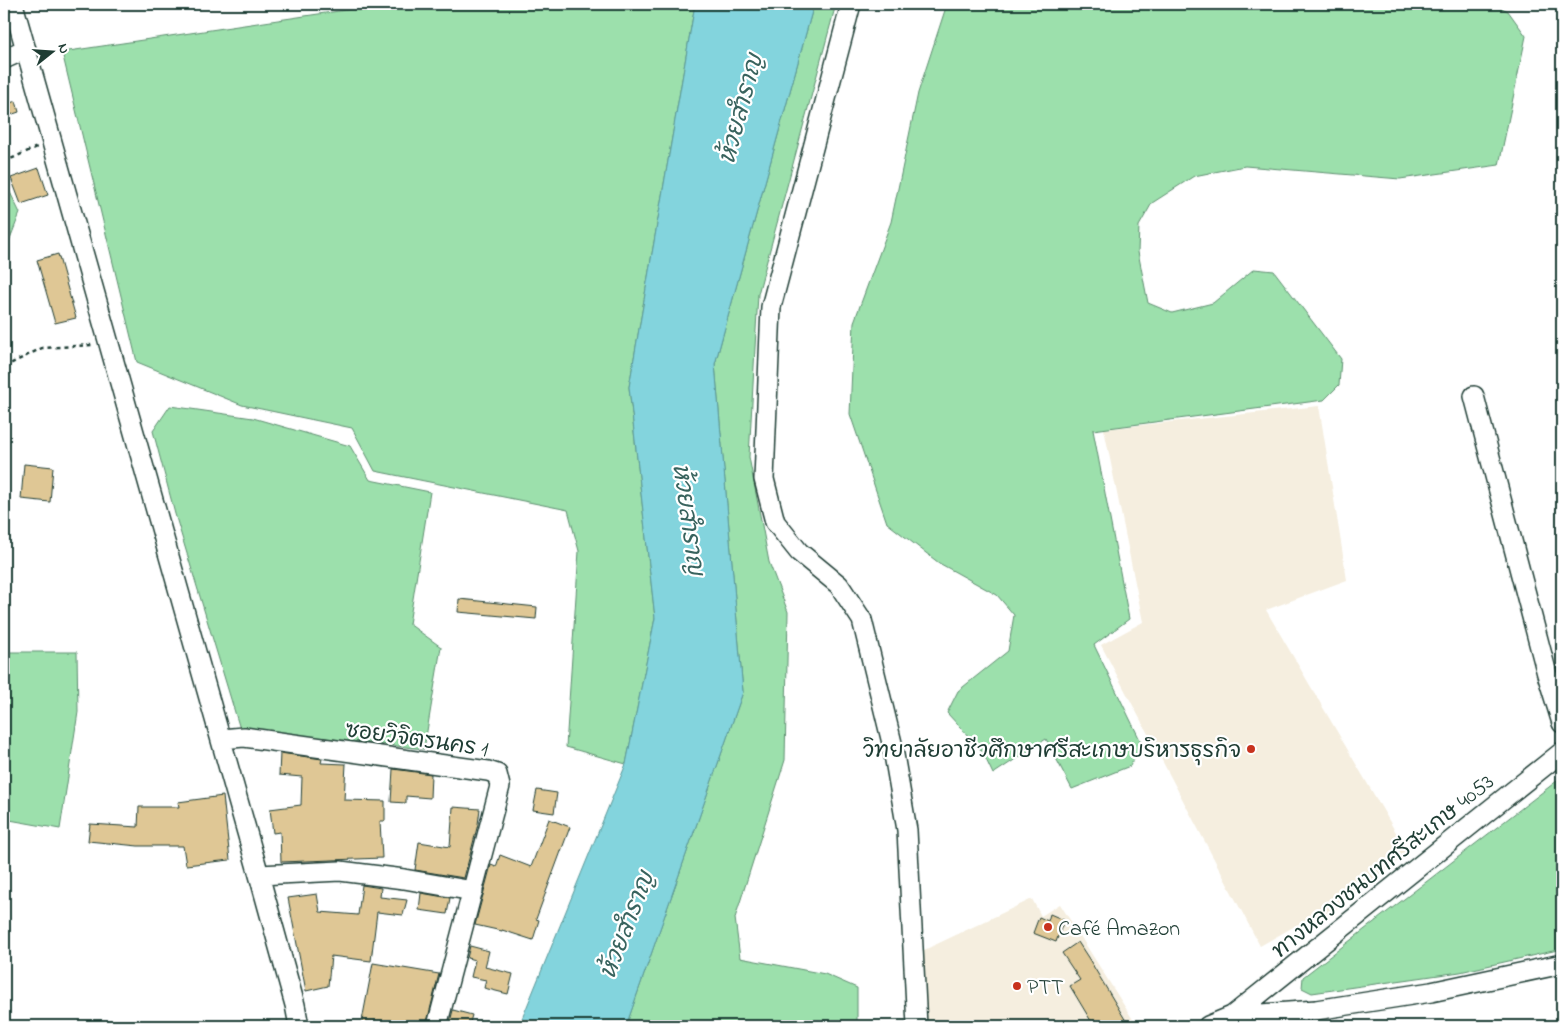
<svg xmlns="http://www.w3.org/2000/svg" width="1566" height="1030" font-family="'Indie Flower','Playpen Sans Thai',sans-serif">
  <rect width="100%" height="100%" fill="#fff"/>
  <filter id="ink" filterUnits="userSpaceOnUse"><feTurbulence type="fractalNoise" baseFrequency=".02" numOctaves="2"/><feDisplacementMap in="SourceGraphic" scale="10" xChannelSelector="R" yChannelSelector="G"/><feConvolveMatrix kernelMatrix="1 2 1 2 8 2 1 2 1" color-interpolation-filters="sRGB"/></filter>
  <g filter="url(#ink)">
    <path fill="#f5eedf" d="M1319,406L1347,580L1266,610L1408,853L1321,921L1295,926L1260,946L1101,645L1143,622L1104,429Z
      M1032,899L1041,916L1060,904L1137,1026H952L948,1020L937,1026H924L920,952Z"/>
    <path fill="#9ce0ac" stroke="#5e8e70" d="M386,4H695L629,387L655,618L626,764L566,747L579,551L568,510L375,471L352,428L242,405L137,362L62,52Z
      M814,4H836L758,294L749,457L769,562L788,612L785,760L735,918L740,958L825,974L857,988V1026H626L743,692L715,364Z
      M947,4H1493L1508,11L1526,36L1499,165L1400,179L1245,166L1194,176L1152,203L1139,226L1138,252L1148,303L1172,313L1213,303L1254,269L1274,271L1341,359L1339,385L1324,400L1093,430L1129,619L1094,645L1142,744L1130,766L1072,789L1046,739L993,774L982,751L947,713L958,691L1008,651L1014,615L997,595L939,563L887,523L850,414L854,322L891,222L918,93Z
      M4,186H7L20,213L4,254Z
      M170,406L253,418L350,446L370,480L430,492L409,624L441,647L424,749L240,729L175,514L153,431Z
      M4,652H77L78,712L60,829L4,819Z
      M1562,777V949L1460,972L1312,993L1302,988L1303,977Z"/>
    <path fill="#83d4dd" stroke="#5b9899" d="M695,4H814L715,364L743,692L626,1026H519L626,764L655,618L629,387Z"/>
    <path fill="#dfc795" stroke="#1f3d34" d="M16,101L19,112L4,117V105Z
      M39,168L48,195L21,204L11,178Z
      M58,254L76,318L55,323L37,260Z
      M24,464L53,467L50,502L21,499Z
      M459,599L537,607L536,619L458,612Z
      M280,753L322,759L321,763L346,764L344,800L385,801V821H380L382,858L281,862L280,832L273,833L270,809L301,805L302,777L279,775Z
      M393,769L431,774L430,798L406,796V803L391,802Z
      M537,790L557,793L554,813L533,810Z
      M223,796L230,860L186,865L183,846H138L88,841L90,824L138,827L139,807H179L178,802Z
      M453,807L480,809L478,824L464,878L415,870L419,842L450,847Z
      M549,819L570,827L536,919L539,920L533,940L502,930V931L475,925L491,865L496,867L500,855L531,867Z
      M362,885L381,888L380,897L407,900L403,915L377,912L371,961L331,956L328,986L306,991L288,898L317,894L320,912L358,915Z
      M421,893L450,898L447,914L419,910Z
      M1050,914L1064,920L1056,942L1033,933L1039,917L1048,921Z
      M1078,942L1089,959L1129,1026H1094L1070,986L1080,980L1062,953Z
      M470,946L489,951L485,967L513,974L508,994L484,988L486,980L471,977L475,960L467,958Z
      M373,963L439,974L426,1026H361Z
      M453,1010L472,1015L469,1026H449Z"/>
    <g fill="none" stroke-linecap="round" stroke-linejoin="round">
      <g stroke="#1f3d34" stroke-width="22">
        <path id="minor" d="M13,4L259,875L295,1005L299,1026
          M851,4L771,307L764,479L775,522L799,552L839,585L862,620L892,743L907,830L917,1026
          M4,59L26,49
          M1474,396L1547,674L1562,723
          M221,739L244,737L488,771L497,774L500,786L437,1026
          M259,875L340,871L404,879L473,891
          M1232,1016L1562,752
          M1208,1026L1232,1016L1316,1010L1431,992L1562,964"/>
      </g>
      <path stroke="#1f3d34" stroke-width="2.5" stroke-dasharray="4 4" stroke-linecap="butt" d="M4,162L37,147
        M4,367L42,348L92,345"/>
      <use href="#minor" stroke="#fff" stroke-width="19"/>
    </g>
  </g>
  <g fill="#c8321e" stroke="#fff" stroke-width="2">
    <circle cx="1251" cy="749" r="5"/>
    <circle cx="1048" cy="927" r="5"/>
    <circle cx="1017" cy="986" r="5"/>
  </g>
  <g text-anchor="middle" stroke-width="4.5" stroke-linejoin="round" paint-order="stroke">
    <g font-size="22" fill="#1f3d34" stroke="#fff">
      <text transform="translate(417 738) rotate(8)" y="8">ซอยวิจิตรนคร 1</text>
      <text transform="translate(1382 865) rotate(-39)" y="8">ทางหลวงชนบทศรีสะเกษ 4053</text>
    </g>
    <g font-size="22" fill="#1f3d34" stroke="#fff" text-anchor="start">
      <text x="1241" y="757" text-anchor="end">วิทยาลัยอาชีวศึกษาศรีสะเกษบริหารธุรกิจ</text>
      <text x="1058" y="935">Café Amazon</text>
      <text x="1027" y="994">PTT</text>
    </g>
    <g font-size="24" font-style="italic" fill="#38635e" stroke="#fff">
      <text transform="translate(740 109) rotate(-75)" y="8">ห้วยสำราญ</text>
      <text transform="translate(689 519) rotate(82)" y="8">ห้วยสำราญ</text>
      <text transform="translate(626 925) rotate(-69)" y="8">ห้วยสำราญ</text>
    </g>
  </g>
  <rect width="1566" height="1030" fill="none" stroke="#fff" stroke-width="20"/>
  <rect x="10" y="10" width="1546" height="1010" fill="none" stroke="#1f3d34" stroke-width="2" filter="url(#ink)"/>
  <g transform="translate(52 52) rotate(73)" stroke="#ffffff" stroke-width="4" paint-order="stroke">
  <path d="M0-4L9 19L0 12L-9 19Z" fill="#1f3d34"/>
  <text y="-8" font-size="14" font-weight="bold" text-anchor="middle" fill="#1f3d34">N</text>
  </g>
</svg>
